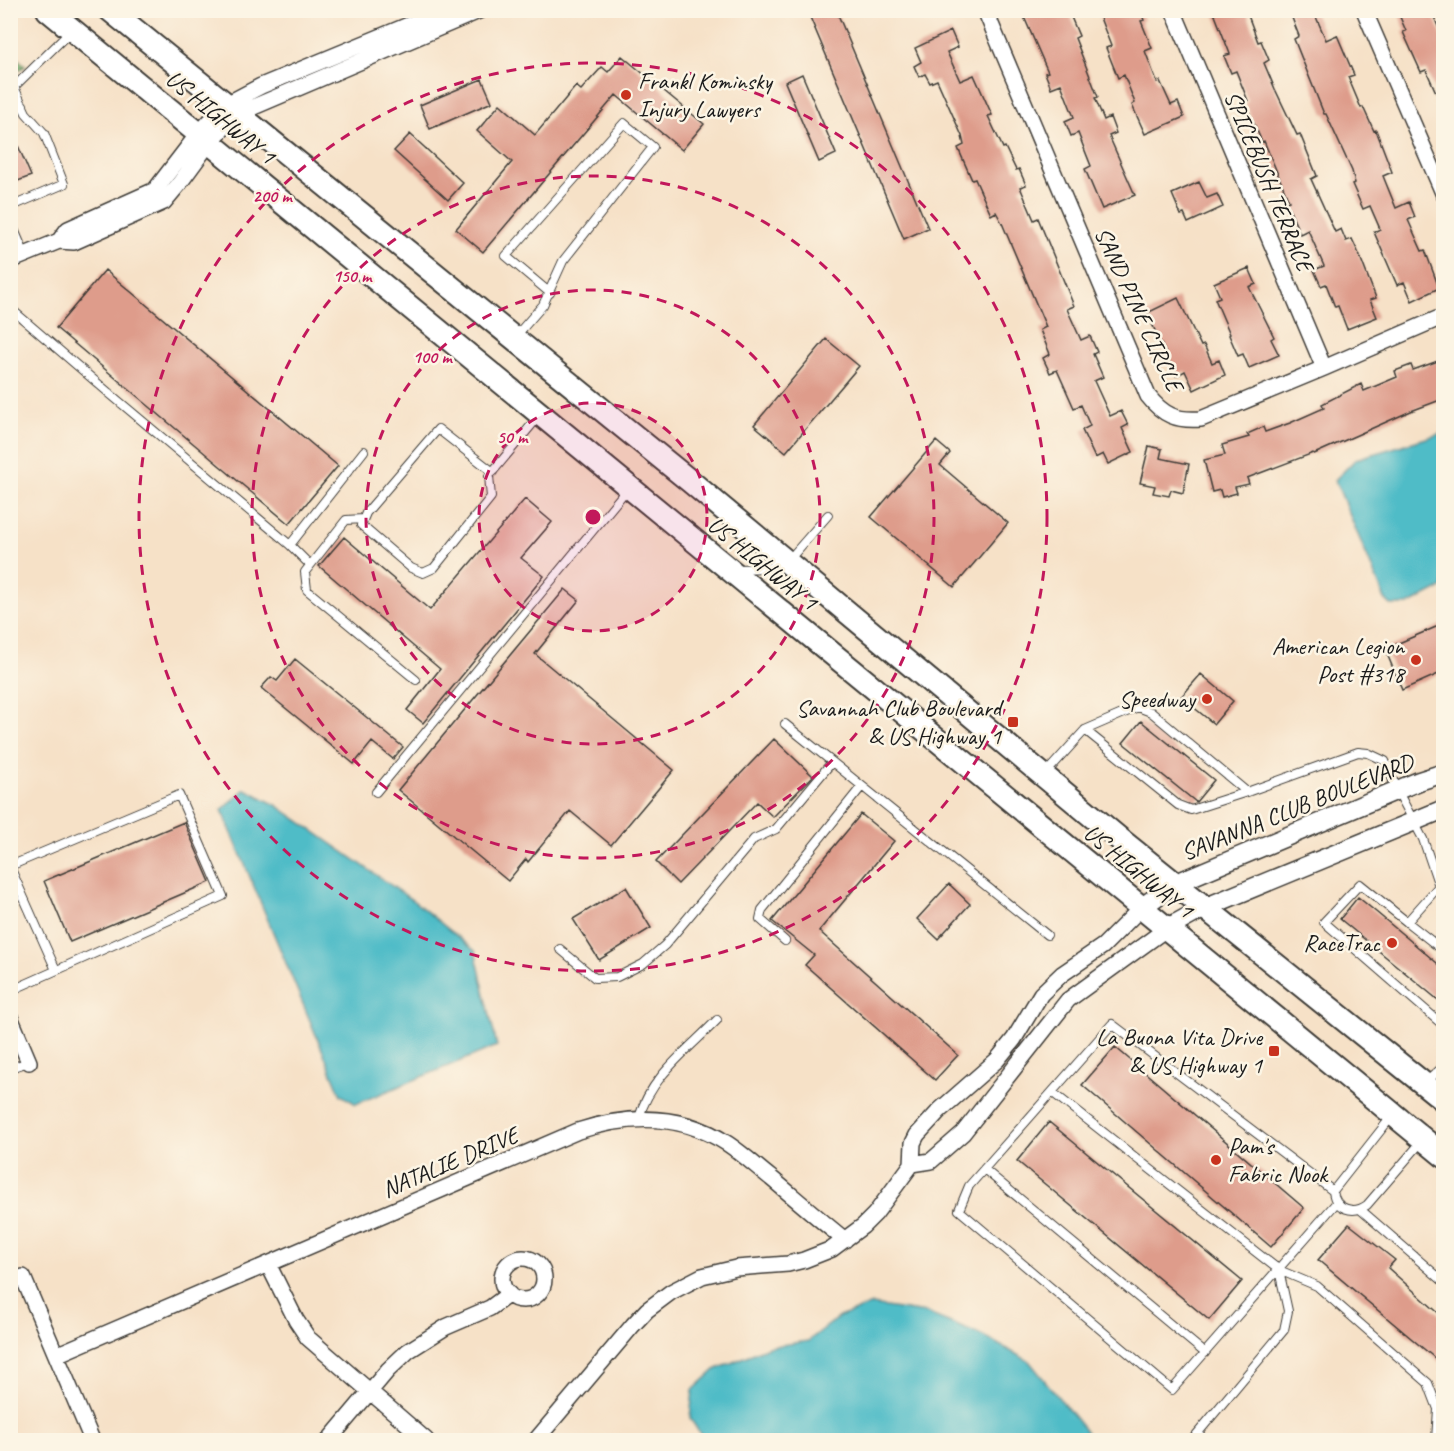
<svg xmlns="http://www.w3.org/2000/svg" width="1454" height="1451" font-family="Caveat,sans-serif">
  <rect width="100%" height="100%" fill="#fcf5e5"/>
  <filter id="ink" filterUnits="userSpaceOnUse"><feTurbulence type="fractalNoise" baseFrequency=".0167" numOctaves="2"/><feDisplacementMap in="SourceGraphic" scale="12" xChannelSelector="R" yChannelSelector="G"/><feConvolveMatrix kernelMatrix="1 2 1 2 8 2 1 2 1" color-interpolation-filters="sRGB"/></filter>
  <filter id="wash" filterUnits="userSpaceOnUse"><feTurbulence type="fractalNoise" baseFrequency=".008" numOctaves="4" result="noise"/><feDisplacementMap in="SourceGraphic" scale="24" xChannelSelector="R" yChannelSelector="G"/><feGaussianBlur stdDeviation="1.35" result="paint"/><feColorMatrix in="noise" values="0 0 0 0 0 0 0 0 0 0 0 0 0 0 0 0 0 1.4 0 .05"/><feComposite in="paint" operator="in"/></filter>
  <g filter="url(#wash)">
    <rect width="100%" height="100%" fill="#f6e1c7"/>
    <path fill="#6faa6a" stroke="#466343" stroke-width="1.5" d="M10,53H11L26,66L11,73Z"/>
    <path fill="#4fbcc7" stroke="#366c72" stroke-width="1.5" d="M1443,433V587L1408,605H1391L1385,599L1335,480L1356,459Z
      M245,789L276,805L415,902L475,951L497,1046L356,1104L341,1095L222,810Z
      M872,1305L926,1313L983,1336L1029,1361L1093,1440H704L690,1418L693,1390L715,1370L768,1347L808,1341L839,1317Z"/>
    <g id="blocks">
      <path fill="#de9c8b" d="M807,10H836L928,228L904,239Z
        M1021,10H1068L1079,36L1075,38L1098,97L1095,98L1104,120L1110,117L1116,133L1109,136L1135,195L1102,209L1085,169L1091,166L1078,133L1071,136L1065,121L1074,117L1061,84L1051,88L1045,73L1048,72Z
        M1097,10H1140L1144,20L1141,21L1152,48L1145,51L1157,82L1160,81L1171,105L1178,102L1184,117L1145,134L1132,105L1135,103L1124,75L1118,78L1106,48L1111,46Z
        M1213,10H1246L1258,42L1261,41L1269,60L1264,63L1275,89L1297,135L1300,134L1317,176L1311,179L1335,232L1341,229L1346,241L1352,239L1359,254L1376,298L1370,300L1377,317L1347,329L1338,306L1335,307L1326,284L1321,286L1314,270L1324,266L1308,230L1300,234L1286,202L1289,201L1264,141L1262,142L1245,103L1248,101L1236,71L1231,73L1224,56L1230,54Z
        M1289,10H1313L1326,40L1337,35L1354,75L1348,77L1361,108L1363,107L1374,131L1376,130L1392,172L1383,176L1396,208L1409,202L1415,217L1408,220L1422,251L1425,250L1439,288L1412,301L1404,282L1397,285L1374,232L1380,229L1370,206L1363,209L1352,184L1355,183L1352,171L1326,114H1324L1294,39L1299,36Z
        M1397,10H1431L1443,38V108L1426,70L1421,72L1403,32L1406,31Z
        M951,31L958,47L947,52L960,81L974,75L992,115L988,116L1003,148L1005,147L1016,170L1019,169L1026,185L1020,187L1034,220L1038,218L1074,306L1067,309L1081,340L1090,336L1097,352L1093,354L1103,377L1094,381L1110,416L1121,411L1128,425L1122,428L1133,452L1108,464L1103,454L1095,458L1082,430L1090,426L1081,405L1074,408L1057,370L1050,373L1043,358L1050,354L1040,330L1046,327L1002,223L996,212L991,215L975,179L972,180L958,148L964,145L962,136L937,80L930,83L925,74L919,77L914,66L921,62L915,48Z
        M622,56L704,124L682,150L616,95L483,252L456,229L512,162L477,131L500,104L535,135L576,86L581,90L602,67L608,72Z
        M802,74L836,154L819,162L785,82Z
        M482,79L492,102L430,129L420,105Z
        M10,127L31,176L10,184Z
        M410,134L463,183L448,200L394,151Z
        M1199,182L1207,198L1217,194L1223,207L1188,223L1184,214L1181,215L1172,194Z
        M1249,268L1256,284L1249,287L1274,337L1271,339L1279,355L1249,368L1243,354L1238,356L1229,335L1230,334L1215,299L1220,297L1214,283Z
        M105,270L338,466L289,524L56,328Z
        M1178,298L1201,346L1204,345L1212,363L1219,360L1225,375L1194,390L1185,371L1176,376L1147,313Z
        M826,339L859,366L786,452L754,425Z
        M1438,361L1443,375V399L1411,411L1314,454L1313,453L1247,478L1249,484L1235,487L1237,493L1222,497L1220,490L1212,492L1204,460L1225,455L1222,445L1249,437L1247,434L1263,427L1265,432L1290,423L1324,408L1322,404L1361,384L1364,391L1397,377L1395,371L1411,365L1413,370Z
        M936,441L950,453L940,465L1008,523L954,587L871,517Z
        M1149,446L1162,449L1160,458L1189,464L1183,493L1171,490L1169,496L1153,493L1155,486L1140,483Z
        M525,499L552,522L521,558L544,576L423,723L407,710L440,669L319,566L344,537L430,610Z
        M565,589L579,600L535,654L674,770L611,845L570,811L528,862L526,859L508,881L398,790Z
        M1443,624V672L1402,690L1385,649Z
        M295,659L403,747L393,759L372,742L354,764L261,688L271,677L277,681Z
        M1201,674L1233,701L1214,724L1181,697Z
        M1141,721L1214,780L1196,802L1123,743Z
        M774,739L813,776L773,817L757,802L678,884L656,862Z
        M861,814L894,841L819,931L958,1055L935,1080L805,965L814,955L772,921Z
        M184,822L210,882L70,942L44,881Z
        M949,884L970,904L938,939L917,919Z
        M626,887L651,928L599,960L573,919Z
        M1358,897L1443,968V1004L1340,919Z
        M1115,1047L1304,1208L1271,1247L1082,1085Z
        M1049,1122L1242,1281L1209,1320L1017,1161Z
        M1349,1224L1395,1260L1388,1268L1443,1317V1365L1318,1260Z"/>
    </g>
  </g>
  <g filter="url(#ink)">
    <use href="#blocks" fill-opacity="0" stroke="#3d3a36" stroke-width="1.5"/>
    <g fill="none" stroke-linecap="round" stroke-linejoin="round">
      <g stroke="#3d3a36" stroke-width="10">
        <path id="service" d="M10,111L23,105
          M10,207L64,184L44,133L26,113L14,87L71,31
          M10,220L25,255
          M10,308L109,393L290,545L310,565
          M515,337L543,305L563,261L653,147L624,123L506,256L550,293
          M493,472L438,429L366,513L361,525L411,568L423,573L434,568L491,497L489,476L539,416
          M363,519L346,520L305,572L307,590L416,680
          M290,545L364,451
          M739,569L767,568L787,562L828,515
          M785,724L1047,935
          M1085,730L1178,805L1191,810L1247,792
          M1046,773L1085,730L1138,707L1151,712L1247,792L1358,752L1368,753L1385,761L1397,790L1423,839L1439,886L1407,922L1360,884L1324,922L1444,1026
          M376,792L628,488
          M10,866L179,795L223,896L10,991
          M10,867L56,970
          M1407,922L1444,951
          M785,941L760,919L762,910L862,786
          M560,949L595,978L617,977L643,964L665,945L754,839L776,829L832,762
          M10,1068L29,1062
          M1425,1083L1444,1066
          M1052,1092L1279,1270L1317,1286L1428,1383L1438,1409L1436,1440
          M1392,1116L1333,1191C1335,1209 1353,1215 1367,1205L1423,1140
          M639,1118C650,1077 688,1050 717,1020
          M984,1169L1205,1353
          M1333,1191L1112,1024L969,1186L959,1210L1172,1390L1337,1202
          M1361,1210L1444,1282
          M1192,1440L1284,1330L1288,1311L1279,1270"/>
      </g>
      <g stroke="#3d3a36" stroke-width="18">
        <path id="minor" d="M985,10L1148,396C1163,415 1176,421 1201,419L1324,368L1444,316
          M1173,10L1324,368
          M1364,10L1444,195
          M59,241L68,229L155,190L198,134L225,105L261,86L445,10
          M10,261L59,241L74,242L164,202L179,184L209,143L237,114L481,10
          M10,1017L29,1062
          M912,1164L931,1161L963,1133L1068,1000L1166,929
          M502 1279a21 21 0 1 1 42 0a21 21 0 1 1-42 0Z
          M268,1264L296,1320L308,1338L426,1440
          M23,1277L92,1440
          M56,1355L578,1131C630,1114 681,1113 728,1144C743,1154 757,1167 771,1178C796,1199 820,1220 845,1240
          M329,1440L388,1370L408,1351L446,1327L490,1308L509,1294
          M536,1440L633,1325L647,1310L671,1292L702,1276L736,1268L788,1264L804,1260L832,1249L863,1226L875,1214L912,1164L913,1143L917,1135L940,1110L997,1060L1014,1039L1041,994L1062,974L1103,946L1141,908"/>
      </g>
      <g stroke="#3d3a36" stroke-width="21">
        <path id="tertiary" d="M1141,908L1174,884L1419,781L1444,773
          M1166,929L1204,908L1444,809"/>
      </g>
      <g stroke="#3d3a36" stroke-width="26">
        <path id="primary" d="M48,10L1444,1156
          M110,10L691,482L1122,841L1444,1100"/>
      </g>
      <use href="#service" stroke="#fff" stroke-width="8"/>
      <use href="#minor" stroke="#fff" stroke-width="15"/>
      <use href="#tertiary" stroke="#fff" stroke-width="18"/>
      <use href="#primary" stroke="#fff" stroke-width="22"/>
    </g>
  </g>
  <circle cx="593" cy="517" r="114" fill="#c2185b" fill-opacity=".12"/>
  <g fill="none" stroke="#c2185b" stroke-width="3" stroke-dasharray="10 8">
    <circle cx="593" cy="517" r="114"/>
    <circle cx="593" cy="517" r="227"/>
    <circle cx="593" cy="517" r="341"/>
    <circle cx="593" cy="517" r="454"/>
  </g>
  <g fill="#c8321e" stroke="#fcf5e5" stroke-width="2">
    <circle cx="626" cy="95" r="6"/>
    <circle cx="1416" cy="660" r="6"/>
    <circle cx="1207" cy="699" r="6"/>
    <rect x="1007" y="716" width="12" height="12" rx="3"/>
    <circle cx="1392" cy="943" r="6"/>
    <rect x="1268" y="1045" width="12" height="12" rx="3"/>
    <circle cx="1216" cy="1160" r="6"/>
  </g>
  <g text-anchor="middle" stroke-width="5" stroke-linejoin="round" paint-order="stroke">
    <g font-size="24" fill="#1c1c1c" stroke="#fcf5e5" text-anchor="end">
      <text x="638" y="89" text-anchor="start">Frankl Kominsky<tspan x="638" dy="28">Injury Lawyers</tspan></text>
      <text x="1404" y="654">American Legion<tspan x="1404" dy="28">Post #318</tspan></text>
      <text x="1195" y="707">Speedway</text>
      <text x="1001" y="716">Savannah Club Boulevard<tspan x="1001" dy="28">&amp; US Highway 1</tspan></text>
      <text x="1380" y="951">RaceTrac</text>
      <text x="1262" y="1045">La Buona Vita Drive<tspan x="1262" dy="28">&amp; US Highway 1</tspan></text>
      <text x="1228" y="1154" text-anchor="start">Pam's<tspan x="1228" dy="28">Fabric Nook</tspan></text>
    </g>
    <g font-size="24" fill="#1c1c1c" stroke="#fcf5e5">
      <text transform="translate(221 117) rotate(39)" y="8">US HIGHWAY 1</text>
      <text transform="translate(1269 181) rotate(67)" y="8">SPICEBUSH TERRACE</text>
      <text transform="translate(1139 309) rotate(65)" y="8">SAND PINE CIRCLE</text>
      <text transform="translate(763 563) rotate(39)" y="8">US HIGHWAY 1</text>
      <text transform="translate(1297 807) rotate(-22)" y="8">SAVANNA CLUB BOULEVARD</text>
      <text transform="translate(1139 871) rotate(39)" y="8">US HIGHWAY 1</text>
      <text transform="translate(450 1162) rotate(-23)" y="8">NATALIE DRIVE</text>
    </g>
  </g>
  <circle cx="593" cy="517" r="9" fill="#c2185b" stroke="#fcf5e5" stroke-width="3"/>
  <g font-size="18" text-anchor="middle" font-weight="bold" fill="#c2185b" stroke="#fcf5e5" stroke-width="5" stroke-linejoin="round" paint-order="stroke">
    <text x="272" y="202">200 m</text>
    <text x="352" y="282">150 m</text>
    <text x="432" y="363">100 m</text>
    <text x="512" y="443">50 m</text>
  </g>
  <rect width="1454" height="1451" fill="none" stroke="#fcf5e5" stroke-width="36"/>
</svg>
